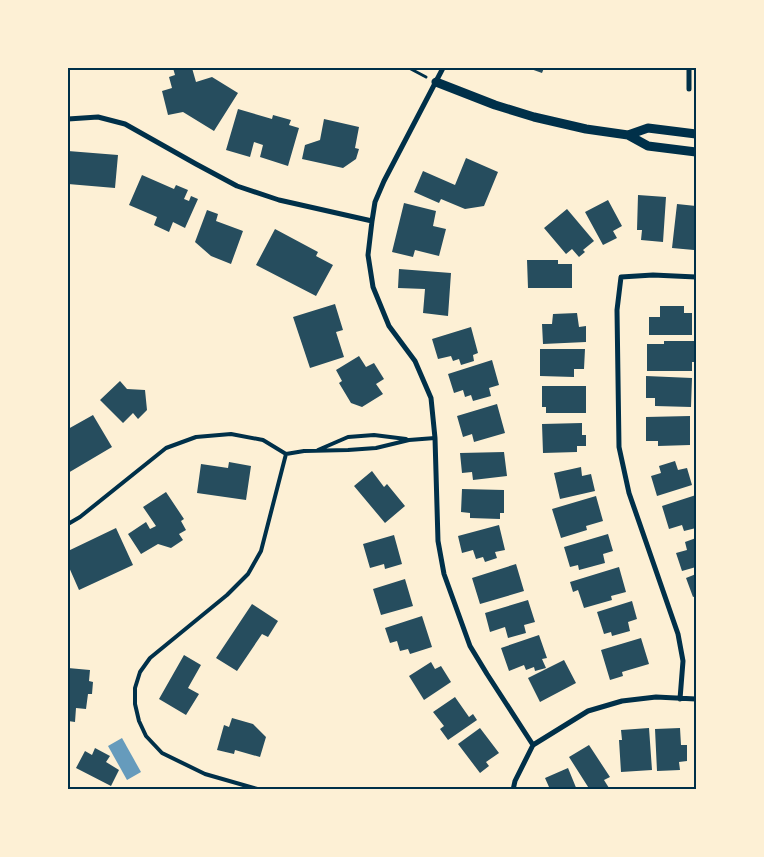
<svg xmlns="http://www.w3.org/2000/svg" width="764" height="857" font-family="Poppins,sans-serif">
  <rect width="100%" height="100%" fill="#fdf0d5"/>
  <path fill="#669bbc" d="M122,738L141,772L127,780L108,746Z"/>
  <path fill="#264d5e" d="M173,68H192L196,82L212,77L238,93L214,131L183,112L168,115L162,91L172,88L169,77L175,75Z
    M528,68H544L542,73Z
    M238,109L272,119L273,115L291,120L289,125L299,128L288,166L260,157L263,145L254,142L250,157L226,150Z
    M324,119L359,127L355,148L359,149L356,159L343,168L302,159L305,145L320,140Z
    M68,151L118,155L115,188L68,184Z
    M466,158L498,172L484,206L465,209L441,199L439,203L414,192L423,171L455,185Z
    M142,175L174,189L176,185L188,190L184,199L189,201L191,196L198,199L185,228L173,222L169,232L154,225L157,217L129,205Z
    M638,195L666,197L663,242L641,240L642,230H637Z
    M608,200L622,226L613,231L617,238L603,245L585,212Z
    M404,203L436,211L433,226L446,229L439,256L415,250L413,257L392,252Z
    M677,204L696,206V246H695L694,250L672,248Z
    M567,209L594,241L583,250L585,252L579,257L572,249L566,254L544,228Z
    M207,210L218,214L216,221L243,231L231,264L211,256L195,242Z
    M275,229L318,252L316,256L333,265L316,296L256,265Z
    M527,260H558V264H572V288H528Z
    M399,269L451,273L448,316L423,313L425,289L398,288Z
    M335,304L343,330L336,332L344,357L310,368L293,317Z
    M660,306H684V313H692V335H649V317H660Z
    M577,313L579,327L586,326V342L543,344L542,324H552L553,314Z
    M471,327L478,353L473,355L474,361L461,365L459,359L453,361L451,356L438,359L432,339Z
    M664,341H696V362H692V371H647V344H664Z
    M540,349H585L584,369H574V377L540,376Z
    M359,356L366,367L374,363L384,379L376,384L383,394L362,407L351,403L339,383L342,381L336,370Z
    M492,360L499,385L489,388L491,396L473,401L471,395L465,397L463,390L454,393L448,374Z
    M646,376L692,378L691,407L655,406V398H646Z
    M120,381L127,389L145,390L147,410L138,419L133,413L123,423L100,400Z
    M542,386H586V413H546V407H542Z
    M497,404L505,433L474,442L472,434L463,437L457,416Z
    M93,415L112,447L68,473V429Z
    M690,416V445L658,446V441H646V417Z
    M582,423V435H586V446H577V452L543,453L542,424Z
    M504,452L507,476L473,480L472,472L462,473L460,453Z
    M675,461L678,470L687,468L692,485L657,496L651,476L661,473L659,466Z
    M229,462L251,466L246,500L197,493L201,464L228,468Z
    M581,467L582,476L591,474L595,491L560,499L554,473Z
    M372,471L384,487L387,484L405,506L385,523L354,486Z
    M462,489L504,490V513H500V519L470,518V513L461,512Z
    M166,492L184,519L181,521L186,530L179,534L183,540L171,548L158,544L141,554L128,534L146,522L150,529L156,526L143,507Z
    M696,495V528L684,531L682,525L669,529L662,506Z
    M596,496L603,521L586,526L587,530L561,538L552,509Z
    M499,525L505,550L495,552L497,558L485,562L483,557L476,559L473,550L462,553L458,536Z
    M116,528L133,565L79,590L68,565V551Z
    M608,534L613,551L603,554L605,563L579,570L578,565L570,567L564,547Z
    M394,535L402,564L385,569L384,564L370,568L363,544Z
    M696,538V567L682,571L676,553L687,550L685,542Z
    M516,564L524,591L480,604L472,578Z
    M619,567L626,592L611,596L612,600L584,608L578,590L573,592L570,582Z
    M696,574V596L693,597L686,578Z
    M405,579L413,606L381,615L373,589Z
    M528,600L535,622L524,625L526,633L508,638L505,627L490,632L485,613Z
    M632,601L637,619L628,622L630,631L612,636L611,632L604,634L597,612Z
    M252,604L278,621L268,637L262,634L237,671L216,658Z
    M422,616L432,647L410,654L408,649L400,651L397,641L390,643L385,628Z
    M539,635L547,658L542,659L546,668L535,671L534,667L526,670L524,665L509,671L501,648Z
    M641,638L649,664L622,672L623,676L610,680L601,650Z
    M184,655L201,665L188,688L199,694L186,715L159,699Z
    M564,660L576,683L540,702L528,678Z
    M431,662L435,669L441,666L451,682L424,700L409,676Z
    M68,668L90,670L89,681L93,682L92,694H88L86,709L76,708L75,722L68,721Z
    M455,697L469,717L473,714L477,720L448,740L440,729L444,726L433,712Z
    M232,718L253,724L266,737L260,757L235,750L234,754L217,750L224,725L229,727Z
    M480,728L499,753L486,762L489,766L480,773L458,744Z
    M649,728L652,770L621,772L619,740H622L621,730Z
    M680,728L681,745H687V761L679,762L680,770L657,771L655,729Z
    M694,743H696V765H695Z
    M589,745L610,777L604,780L609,788L607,790H590L569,757Z
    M95,748L110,756L106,762L119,770L111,786L76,768L85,751L92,755Z
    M568,768L577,790H543L549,787L545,778Z"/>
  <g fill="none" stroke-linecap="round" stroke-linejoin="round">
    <path stroke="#003049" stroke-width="3" d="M409,68L426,77"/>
    <path stroke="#003049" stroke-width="4" d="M318,450L348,437L374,435L406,439
      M68,524L80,517L166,448L196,437L231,434L263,440L286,454L304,451L348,450L376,448L409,440L435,438
      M261,790L205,774L162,753L146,736L139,721L135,704V688L140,672L150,658L227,595L248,574L261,551L286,454"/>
    <path stroke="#003049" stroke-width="5" d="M443,68L384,181L375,202L372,221L368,255L373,287L389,326L415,361L431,398L435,438L438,541L444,574L470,646L487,674L533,745
      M689,68V89
      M68,119L98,117L125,124L196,164L237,186L279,200L372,221
      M680,699L683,661L678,634L629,493L619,447L617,310L621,277L653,275L696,277
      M513,790L515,781L533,745L588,711L622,701L656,697L696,699"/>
    <path stroke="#003049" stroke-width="9" d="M436,82L495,105L534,117L586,129L628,135L648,146L696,152
      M628,135L648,128L696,134"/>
  </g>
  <rect width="764" height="857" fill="none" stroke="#fdf0d5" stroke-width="138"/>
  <rect x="69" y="69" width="626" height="719" fill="none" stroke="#003049" stroke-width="2"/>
</svg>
